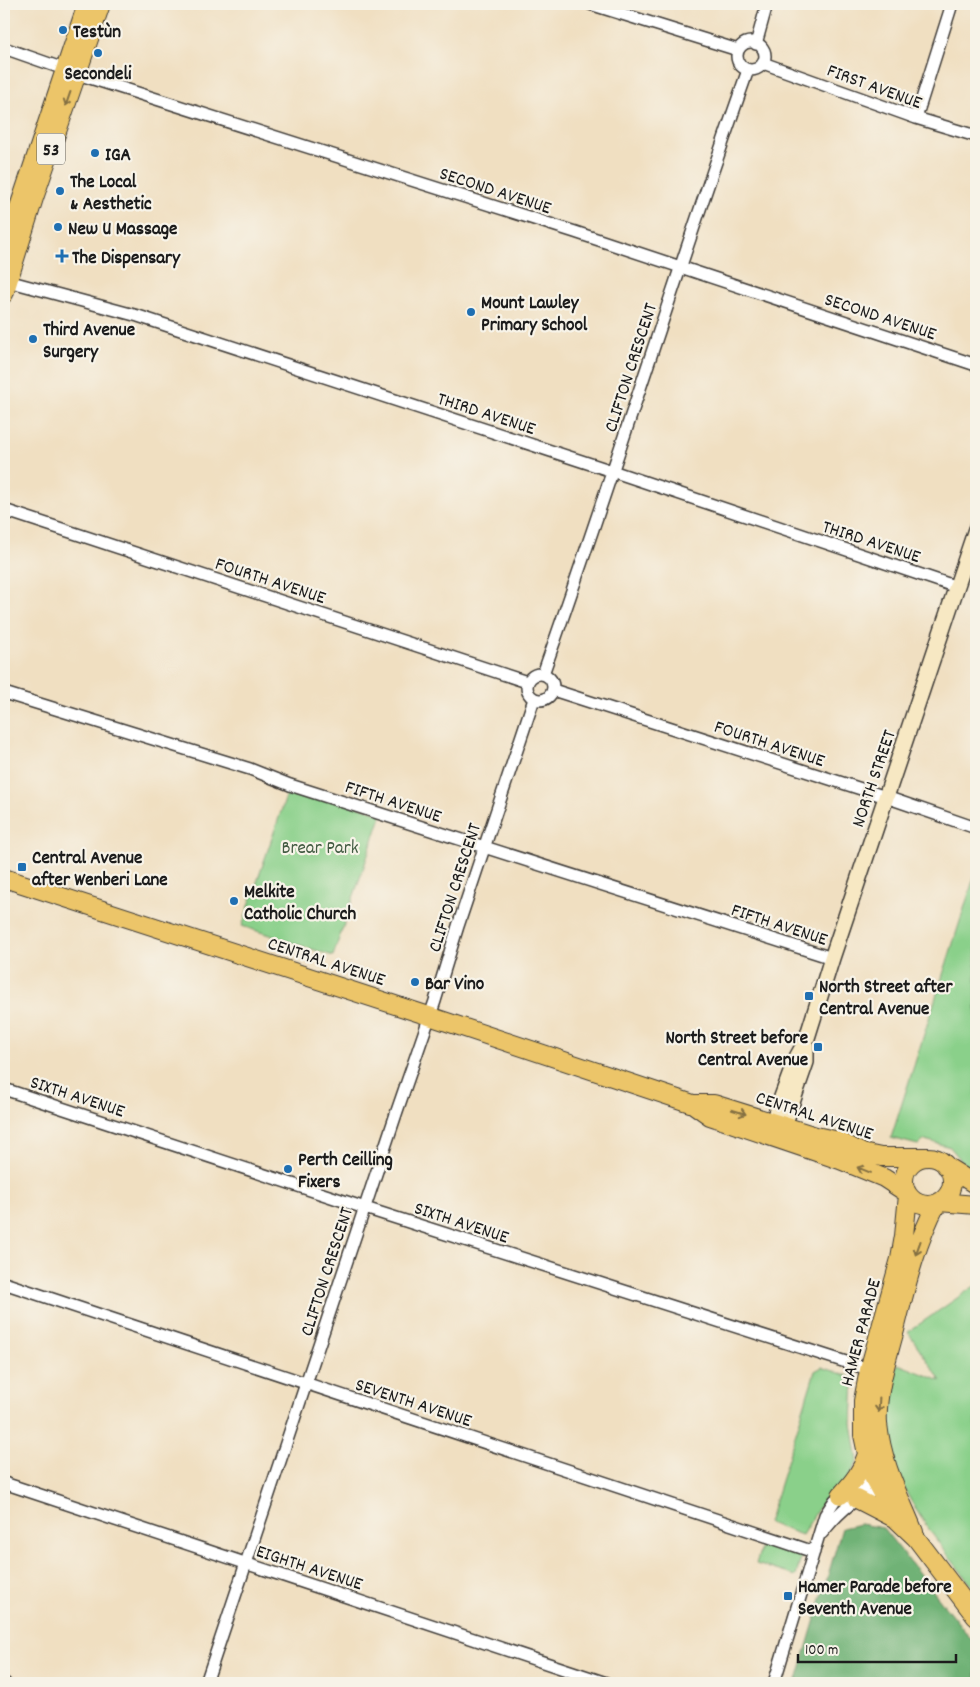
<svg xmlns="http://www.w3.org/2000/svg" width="980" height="1687" font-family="Dekko,sans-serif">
  <rect width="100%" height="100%" fill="#f7f3e8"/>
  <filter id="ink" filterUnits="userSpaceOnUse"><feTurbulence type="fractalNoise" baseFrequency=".02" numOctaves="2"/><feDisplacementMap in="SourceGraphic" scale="10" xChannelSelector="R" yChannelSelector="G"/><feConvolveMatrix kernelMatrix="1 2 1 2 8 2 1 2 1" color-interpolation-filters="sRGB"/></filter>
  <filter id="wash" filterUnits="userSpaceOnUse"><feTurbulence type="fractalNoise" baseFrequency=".0096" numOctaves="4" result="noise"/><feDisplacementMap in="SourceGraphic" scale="20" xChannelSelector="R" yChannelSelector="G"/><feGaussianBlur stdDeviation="1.12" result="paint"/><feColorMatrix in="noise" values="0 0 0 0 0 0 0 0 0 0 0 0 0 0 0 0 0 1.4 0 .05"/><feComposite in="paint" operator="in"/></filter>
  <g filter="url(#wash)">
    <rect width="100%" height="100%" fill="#f0dfc1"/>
    <path fill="#8ad08a" stroke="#537653" d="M290,785L382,814L333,956L242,926Z
      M976,871V1178L950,1147L925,1140L918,1145L891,1138Z
      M976,1285V1591C933,1535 876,1473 887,1396C889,1385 895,1374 898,1364L941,1381L908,1332Z
      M822,1367L854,1378L852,1423L858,1461L846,1482L823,1501L802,1535L768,1523L815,1371Z
      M763,1541L802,1554L796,1576L756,1564Z"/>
    <path fill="#6fb276" stroke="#466749" d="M860,1524L883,1528L976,1645V1683H796L842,1528Z"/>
  </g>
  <g filter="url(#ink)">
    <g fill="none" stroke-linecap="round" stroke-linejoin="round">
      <g stroke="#3c3935" stroke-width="14">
        <path id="minor" d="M590,4L738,50
          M737 56a14 14 0 1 1 28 0a14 14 0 1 1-28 0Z
          M756,44L767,4
          M4,48L87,77L575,232L976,365
          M763,63L916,118L976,136
          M916,118L952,4
          M4,280L138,316L612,471L957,587
          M4,510L527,682
          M527 687a13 13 0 1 1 26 0a13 13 0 1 1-26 0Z
          M543,674C614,474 677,270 748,70
          M553,690L886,797L976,828
          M4,693L250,769L290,785L832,958
          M4,1089L365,1208L874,1371
          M4,1283L814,1552
          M4,1483L606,1683
          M822,1533C842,1508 855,1498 884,1486
          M4,1683H5
          M206,1683L397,1111L435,1001L458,926L534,699
          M774,1683L825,1515L835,1500L879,1477"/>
      </g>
      <g stroke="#3c3935" stroke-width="18">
        <path id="secondary" d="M769,1132L796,1059L806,1041L832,958L976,529
          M780,1137L806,1062V1045"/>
      </g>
      <g stroke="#3c3935" stroke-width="20">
        <path id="primary" d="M4,252L87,4
          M4,294L34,198L101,4
          M4,878L429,1016L693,1104L710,1116L840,1160L884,1178L907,1193
          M694,1104H714L816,1136L839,1141L862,1153L881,1157H926
          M904 1181a24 24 0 1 1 48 0a24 24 0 1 1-48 0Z
          M946,1166L976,1185
          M908,1195L904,1236L900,1259L869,1370L863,1401V1435L870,1468L874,1479L895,1518L916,1538L976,1617
          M939,1202L976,1205
          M841,1495C853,1482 862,1471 867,1454
          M857,1499L894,1518
          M914,1532C899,1495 882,1464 878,1424C876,1392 887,1360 895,1330C906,1286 916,1243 937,1203"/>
      </g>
      <use href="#minor" stroke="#fff" stroke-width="11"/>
      <use href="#secondary" stroke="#f7e8c3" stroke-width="15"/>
      <use href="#primary" stroke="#ecc569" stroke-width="18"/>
    </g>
    <defs><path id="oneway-shaft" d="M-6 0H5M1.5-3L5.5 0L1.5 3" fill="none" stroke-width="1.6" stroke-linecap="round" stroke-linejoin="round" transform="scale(1.25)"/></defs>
    <g stroke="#847042">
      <use href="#oneway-shaft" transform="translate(68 99) rotate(109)"/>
      <use href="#oneway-shaft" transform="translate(739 1112) rotate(17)"/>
      <use href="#oneway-shaft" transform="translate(864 1170) rotate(-158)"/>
      <use href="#oneway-shaft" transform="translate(918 1248) rotate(110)"/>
      <use href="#oneway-shaft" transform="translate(879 1405) rotate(93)"/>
    </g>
  </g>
  <g fill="#1f6fb2" stroke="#f7f3e8" stroke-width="2">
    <circle cx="63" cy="30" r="5"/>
    <circle cx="98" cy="53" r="5"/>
    <circle cx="95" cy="153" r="5"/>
    <circle cx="60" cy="191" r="5"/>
    <circle cx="58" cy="227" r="5"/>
    <path d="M59.5 248.5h5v5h5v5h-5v5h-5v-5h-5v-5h5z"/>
    <circle cx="471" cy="312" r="5"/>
    <circle cx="33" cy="339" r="5"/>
    <rect x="17" y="862" width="10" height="10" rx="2.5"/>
    <circle cx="234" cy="901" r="5"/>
    <circle cx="415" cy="982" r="5"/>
    <rect x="804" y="991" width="10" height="10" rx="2.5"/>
    <rect x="813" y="1042" width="10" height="10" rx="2.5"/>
    <circle cx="288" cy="1169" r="5"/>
    <rect x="783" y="1591" width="10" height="10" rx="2.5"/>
  </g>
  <g text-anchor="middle" stroke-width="4.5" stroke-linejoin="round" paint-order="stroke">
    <rect fill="#f7f3e8" stroke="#5e5c59" stroke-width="1" x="37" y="133.5" width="28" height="31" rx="4"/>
    <g font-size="18" font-weight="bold" fill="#1c1c1c">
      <text x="51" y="155">53</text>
    </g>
    <g font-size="19" font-weight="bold" fill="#1c1c1c" stroke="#f7f3e8" text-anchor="start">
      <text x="73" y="37">Testùn</text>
      <text x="98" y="79" text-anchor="middle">Secondeli</text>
      <text x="105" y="160">IGA</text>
      <text x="70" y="187">The Local<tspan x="70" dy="22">&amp; Aesthetic</tspan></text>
      <text x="68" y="234">New U Massage</text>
      <text x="72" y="263">The Dispensary</text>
      <text x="481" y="308">Mount Lawley<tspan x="481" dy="22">Primary School</tspan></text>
      <text x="43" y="335">Third Avenue<tspan x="43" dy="22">Surgery</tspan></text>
      <text x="32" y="863">Central Avenue<tspan x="32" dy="22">after Wenberi Lane</tspan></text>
      <text x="244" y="897">Melkite<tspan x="244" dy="22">Catholic Church</tspan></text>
      <text x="425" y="989">Bar Vino</text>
      <text x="819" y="992">North Street after<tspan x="819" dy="22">Central Avenue</tspan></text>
      <text x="808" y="1043" text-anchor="end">North Street before<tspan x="808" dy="22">Central Avenue</tspan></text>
      <text x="298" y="1165">Perth Ceilling<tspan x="298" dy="22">Fixers</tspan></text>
      <text x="798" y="1592">Hamer Parade before<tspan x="798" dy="22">Seventh Avenue</tspan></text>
    </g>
    <g font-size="19" fill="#1c1c1c" stroke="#f7f3e8">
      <text transform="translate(875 85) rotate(20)" y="7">FIRST AVENUE</text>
      <text transform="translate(496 189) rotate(18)" y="7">SECOND AVENUE</text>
      <text transform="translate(881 315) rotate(18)" y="7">SECOND AVENUE</text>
      <text transform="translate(629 367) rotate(-72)" y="7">CLIFTON CRESCENT</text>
      <text transform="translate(487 412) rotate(18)" y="7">THIRD AVENUE</text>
      <text transform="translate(872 540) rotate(18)" y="7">THIRD AVENUE</text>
      <text transform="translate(271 579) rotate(18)" y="7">FOURTH AVENUE</text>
      <text transform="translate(770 742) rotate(18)" y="7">FOURTH AVENUE</text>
      <text transform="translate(872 778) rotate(-71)" y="7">NORTH STREET</text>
      <text transform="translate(394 800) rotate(18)" y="7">FIFTH AVENUE</text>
      <text transform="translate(453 887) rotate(-72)" y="7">CLIFTON CRESCENT</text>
      <text transform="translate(780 923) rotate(18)" y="7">FIFTH AVENUE</text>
      <text transform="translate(327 960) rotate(18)" y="7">CENTRAL AVENUE</text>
      <text transform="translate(78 1095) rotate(18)" y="7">SIXTH AVENUE</text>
      <text transform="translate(815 1114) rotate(18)" y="7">CENTRAL AVENUE</text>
      <text transform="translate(462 1221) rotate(18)" y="7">SIXTH AVENUE</text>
      <text transform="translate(325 1271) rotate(-72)" y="7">CLIFTON CRESCENT</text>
      <text transform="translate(859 1332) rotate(-75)" y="7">HAMER PARADE</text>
      <text transform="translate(414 1401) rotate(18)" y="7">SEVENTH AVENUE</text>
      <text transform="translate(310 1566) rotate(18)" y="7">EIGHTH AVENUE</text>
    </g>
    <g font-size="19" fill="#425b42" stroke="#f7f3e8">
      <text x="320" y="853">Brear Park</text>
    </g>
  </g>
  <rect width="980" height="1687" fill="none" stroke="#f7f3e8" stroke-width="20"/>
  <path d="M798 1654v8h158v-8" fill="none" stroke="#1c1c1c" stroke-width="2.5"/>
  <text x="805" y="1654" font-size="15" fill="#1c1c1c" stroke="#f7f3e8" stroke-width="4" paint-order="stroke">100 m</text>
</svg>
